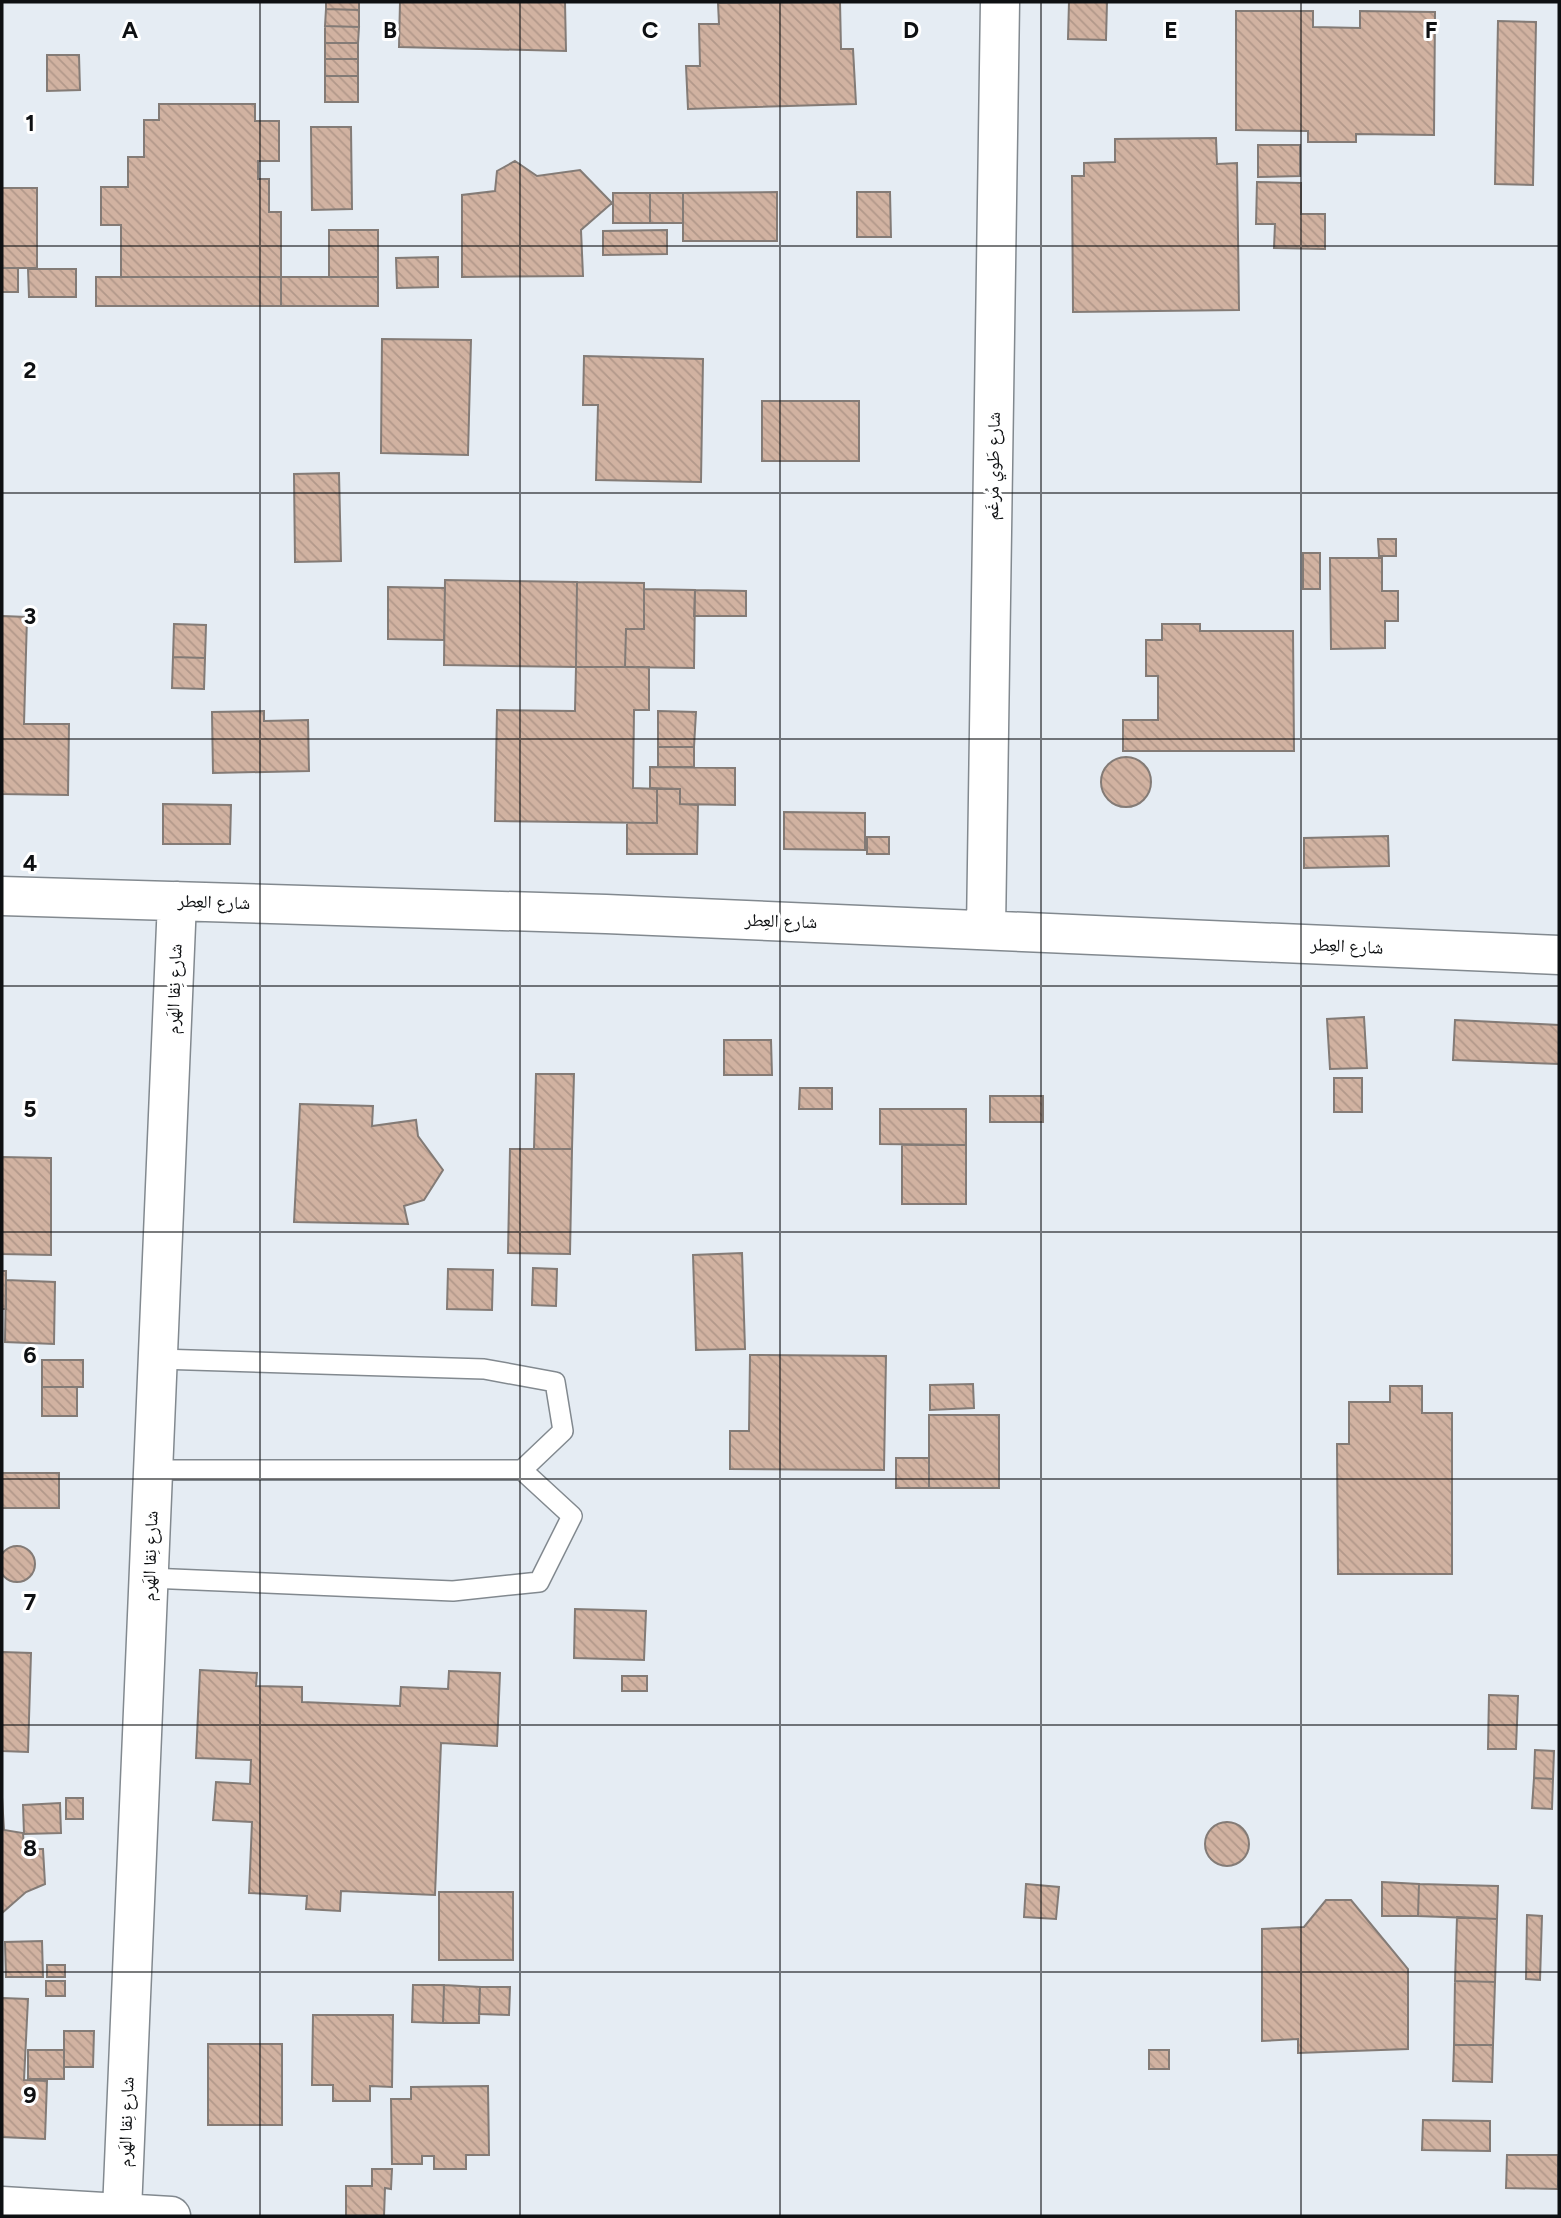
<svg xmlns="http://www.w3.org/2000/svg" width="1561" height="2218" font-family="Figtree,'Noto Naskh Arabic',sans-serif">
  <defs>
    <pattern id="building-back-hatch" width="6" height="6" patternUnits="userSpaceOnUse" patternTransform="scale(1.75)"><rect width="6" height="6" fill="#d1b2a1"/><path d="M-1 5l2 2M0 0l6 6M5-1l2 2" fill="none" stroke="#b2988a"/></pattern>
  </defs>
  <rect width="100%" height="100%" fill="#e5ecf3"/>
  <path fill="url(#building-back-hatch)" stroke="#837b76" stroke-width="2" d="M326,2H359V10L326,9Z
    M400,2H565L566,51L399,47Z
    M840,2L841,49H853L856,104L688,109L686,66H700L699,24H719L718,3Z
    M1069,2H1107L1106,40L1068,39Z
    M326,9L359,10V27L325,26Z
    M1236,11H1313V27L1360,28V11L1435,12L1434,135L1356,134V142H1308V131L1236,130Z
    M1498,21L1536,22L1533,185L1495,184Z
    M325,26L359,27L358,43H325Z
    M325,43H358V59H325Z
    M47,55H79L80,90L47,91Z
    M325,59H358V76H325Z
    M325,76H358V102H325Z
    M159,104H255V121H279V161H258V179H269V212H281V277H121V225H101V187H128V157H144V120H159Z
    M311,127H351L352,209L312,210Z
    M1216,138L1217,164L1237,163L1239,310L1073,312L1072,176H1084V163L1115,162V139Z
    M1258,145H1300V176L1258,177Z
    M515,161L537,176L580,170L612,203L581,230L583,276L462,277V195L495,191L497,171Z
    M1257,182L1301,183V214H1325V249L1274,248L1275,224H1256Z
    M2,188H37V268H2Z
    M777,192V241H683V193Z
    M857,192H890L891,237H857Z
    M613,193H650V223H613Z
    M650,193H683V223H650Z
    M329,230H378V277H329Z
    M667,230V254L603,255V231Z
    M438,257V287L397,288L396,258Z
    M2,268H18V292H2Z
    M28,269H76V297H29Z
    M96,277H281V306H96Z
    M281,277H378V306H281Z
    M382,339L471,340L468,455L381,453Z
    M584,356L703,359L701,482L596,480L598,405H583Z
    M762,401H859V461H762Z
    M339,473L341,561L295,562L294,474Z
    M1378,539H1396V556H1379Z
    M1303,553H1320V589H1303Z
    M1330,558H1382V591H1398V621H1385V648L1331,649Z
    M445,580L577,582L576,667L444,665Z
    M577,582L644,583V629H626L625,667H576Z
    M388,587L445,588L444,640L388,639Z
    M644,589L695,590L694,668L625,667L626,629H644Z
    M695,590L746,591V616H694Z
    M2,616L27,617L24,724H69L68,795L2,794Z
    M174,624L206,625L205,658L173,657Z
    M1162,624H1200V631H1293L1294,751H1123V720H1158V676H1146V640H1162Z
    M173,657L205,658L204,689L172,688Z
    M576,667H649V710H634L633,788L657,789V823L495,821L497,710L575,711Z
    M264,711V721L308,720L309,771L213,773L212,712Z
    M658,711L696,712L694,747H658Z
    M658,747H694V767H658Z
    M1101 782a25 25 0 1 1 50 0a25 25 0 1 1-50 0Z
    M650,767L735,768V805L680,804V789L650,788Z
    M657,789H680V804L698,805L697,854H627V823H657Z
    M163,804L231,805L230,844H163Z
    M784,812L865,813V850L784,849Z
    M1388,836L1389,866L1304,868V838Z
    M867,837H889V854H867Z
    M1364,1017L1367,1068L1330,1069L1327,1019Z
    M1455,1020L1559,1025V1064L1453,1060Z
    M724,1040H771L772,1075H724Z
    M536,1074H574L572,1149H534Z
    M1334,1078H1362V1112H1334Z
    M800,1088H832V1109H799Z
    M990,1096H1043V1122H990Z
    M300,1104L373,1106L372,1126L416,1120L418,1136L443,1170L424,1200L404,1206L408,1224L294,1222Z
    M880,1109H966V1145L880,1144Z
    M902,1145H966V1204H902Z
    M510,1149H572L570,1254L508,1253Z
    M2,1157L51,1158V1255L2,1254Z
    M742,1253L745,1349L696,1350L693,1255Z
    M533,1268L557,1269L556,1306L532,1305Z
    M448,1269L493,1270L492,1310L447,1309Z
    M2,1271H6V1309H2Z
    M6,1280L55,1282L54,1344L5,1342Z
    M750,1355L886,1356L884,1470L730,1469V1431H749Z
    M42,1360H83V1387H42Z
    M973,1384L974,1408L930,1410V1385Z
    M1390,1386H1422V1413H1452V1574H1338L1337,1444H1349V1402H1390Z
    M42,1387H77V1416H42Z
    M929,1415H999V1488H929Z
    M896,1458H929V1488H896Z
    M2,1473H59V1508H2Z
    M-1 1564a18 18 0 1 1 36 0a18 18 0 1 1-36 0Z
    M575,1609L646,1611L644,1660L574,1658Z
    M2,1652L31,1653L28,1752L2,1751Z
    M200,1670L257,1673L256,1686L302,1687V1702L400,1706L401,1687L448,1689L449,1671L500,1673L497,1746L441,1743L435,1895L341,1891L340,1911L306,1909L307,1896L249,1893L252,1822L213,1820L216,1782L250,1784L251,1760L196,1758Z
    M622,1676H647V1691H622Z
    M1489,1695L1518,1696L1516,1749H1488Z
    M1535,1750L1554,1751L1553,1779L1534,1778Z
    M1534,1778L1553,1779L1552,1809L1532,1808Z
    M2,1797L4,1830L23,1833L24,1849H43L45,1884L26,1892L2,1913Z
    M66,1798H83V1819H66Z
    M60,1803L61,1833L24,1834L23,1805Z
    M1205 1844a22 22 0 1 1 44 0a22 22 0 1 1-44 0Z
    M1382,1882L1419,1884L1418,1916H1382Z
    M1026,1884L1059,1887L1056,1919L1024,1917Z
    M1419,1884L1498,1886L1497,1919L1418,1916Z
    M439,1892H513V1960H439Z
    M1326,1900H1351L1408,1969V2049L1298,2053V2039L1262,2041V1929L1304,1927Z
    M1527,1915L1542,1916L1540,1980L1526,1979Z
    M1457,1917L1497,1919L1495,1982L1455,1981Z
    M42,1941L43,1977H6L5,1942Z
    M47,1965H65V1977H47Z
    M46,1981H65V1996H46Z
    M1455,1981L1495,1982L1493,2045H1454Z
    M413,1985H444L443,2023L412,2022Z
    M444,1985L480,1987L479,2023H443Z
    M480,1987H510L509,2015L479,2014Z
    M2,1998L28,1999L24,2080L47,2081L45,2139L2,2137Z
    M313,2015H393L392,2087L370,2086V2101H333V2085H312Z
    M64,2031H94L93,2067H64Z
    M208,2044H282V2125H208Z
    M1454,2045H1493L1492,2082L1453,2081Z
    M28,2050H64V2079H28Z
    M1149,2050H1169V2069H1149Z
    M488,2086L489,2155H466V2169H434V2156H422V2164H392L391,2099H411V2087Z
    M1423,2120L1490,2121V2151L1422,2150Z
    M1507,2155H1558V2189L1506,2188Z
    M1558,2155H1559V2189H1558Z
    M372,2169H392L391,2189L385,2188L384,2216H346V2186H372Z"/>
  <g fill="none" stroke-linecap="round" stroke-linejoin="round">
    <g stroke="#82898f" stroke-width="22">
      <path id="lane" d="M153,1470H522L563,1431L555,1382L484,1369L158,1359
        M149,1578L453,1591L539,1582L572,1516L522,1470"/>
    </g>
    <g stroke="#82898f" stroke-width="41">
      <path id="street" d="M2,896L606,914L1559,955
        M986,930L1000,2
        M2,2206L171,2216
        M122,2211L177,901"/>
    </g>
    <use href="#lane" stroke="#fff" stroke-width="19"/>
    <use href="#street" stroke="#fff" stroke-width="38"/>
  </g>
  <path fill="none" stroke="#0e1012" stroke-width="2" stroke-opacity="0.55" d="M260,2V2216M520,2V2216M780,2V2216M1041,2V2216M1301,2V2216M2,246H1559M2,493H1559M2,739H1559M2,986H1559M2,1232H1559M2,1479H1559M2,1725H1559M2,1972H1559"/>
  <g text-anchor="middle" stroke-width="6" stroke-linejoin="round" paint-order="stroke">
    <g font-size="18" fill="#0e1012" stroke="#fff">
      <text transform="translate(993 466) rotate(-89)" y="6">شارع طَوي مُرغَم</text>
      <text transform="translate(214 902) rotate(2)" y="6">شارع العِطر</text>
      <text transform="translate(781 921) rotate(2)" y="6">شارع العِطر</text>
      <text transform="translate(1347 946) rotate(3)" y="6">شارع العِطر</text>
      <text transform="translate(174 989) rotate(-88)" y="6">شارع نِقا الهَرم</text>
      <text transform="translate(150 1556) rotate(-88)" y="6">شارع نِقا الهَرم</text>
      <text transform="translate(126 2122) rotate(-88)" y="6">شارع نِقا الهَرم</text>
    </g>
  </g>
  <g font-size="23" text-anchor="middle" font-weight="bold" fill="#0e1012" stroke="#fff" stroke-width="6" stroke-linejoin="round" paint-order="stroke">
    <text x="130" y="38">A</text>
    <text x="390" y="38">B</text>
    <text x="650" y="38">C</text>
    <text x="911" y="38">D</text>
    <text x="1171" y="38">E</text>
    <text x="1431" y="38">F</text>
    <text x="30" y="131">1</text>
    <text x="30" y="378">2</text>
    <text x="30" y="624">3</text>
    <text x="30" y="871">4</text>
    <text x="30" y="1117">5</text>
    <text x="30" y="1363">6</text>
    <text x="30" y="1610">7</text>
    <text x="30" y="1856">8</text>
    <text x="30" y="2103">9</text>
  </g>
  <rect width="1561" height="2218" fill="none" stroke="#0e1012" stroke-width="7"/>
</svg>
